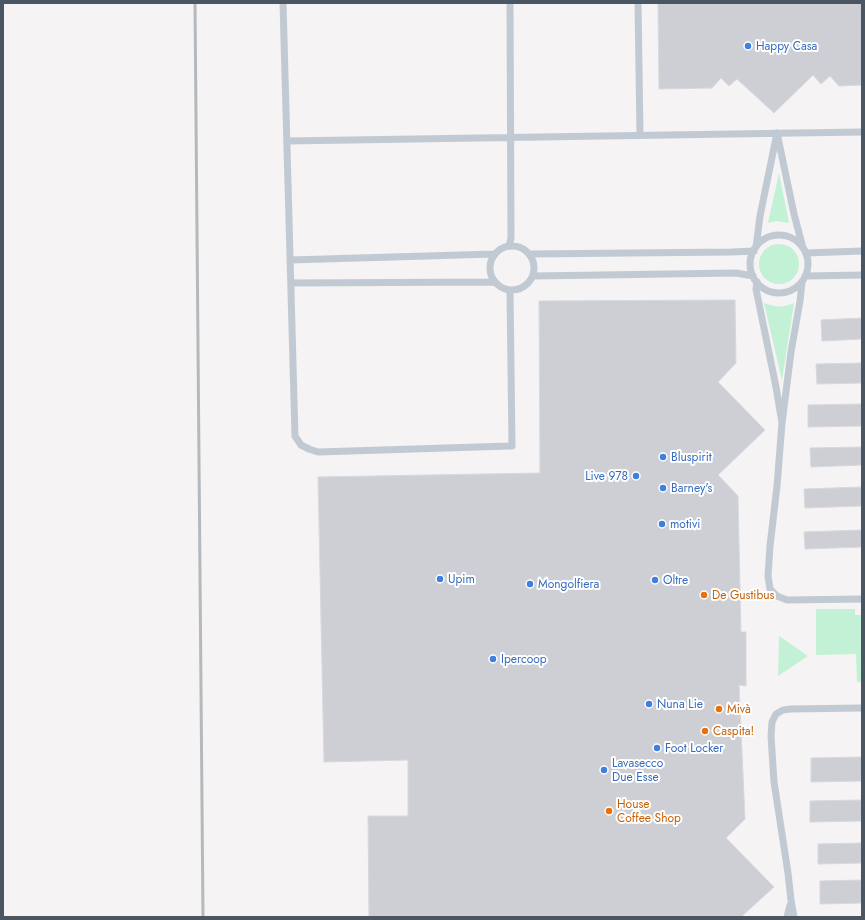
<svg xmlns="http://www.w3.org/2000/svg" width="865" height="920" font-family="Jost,sans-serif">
  <rect width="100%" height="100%" fill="#f5f3f3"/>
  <path fill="#c3f1d5" d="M779,173L789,223L776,221L768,223Z
    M759 264a20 20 0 1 1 40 0a20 20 0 1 1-40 0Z
    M764,303C775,307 783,308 794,303L782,380Z
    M816,609H855V615H862V682H857L856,654L816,655Z
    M779,636L808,656L778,676Z"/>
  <path fill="#cdcfd5" stroke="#d7d9de" d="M658,3H862V85L839,86L830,76L821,84L813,75L774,113L737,79L729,86L721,78L712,88L659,89Z
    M735,300L736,363L718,382L765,430L718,475L738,496L741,632H746V686L739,685L745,819L726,838L774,887L741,917H369L368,816H408V760L324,762L318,477L540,473L539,301Z
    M862,318V339L822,341L821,320Z
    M862,363V383L817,384L816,364Z
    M862,404V426L808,427V405Z
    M862,447V465L811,467L810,448Z
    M862,487V506L805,508L804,489Z
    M862,530V547L805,549L804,532Z
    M862,757V781L811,782V758Z
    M862,800V821L810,822V801Z
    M862,843V863L818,864V844Z
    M862,880V903L820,904V881Z"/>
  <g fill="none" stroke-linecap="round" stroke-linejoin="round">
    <path stroke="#c1cad2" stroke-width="7" d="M283,3L295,436L301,445L309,449L318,452L512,446L510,291
      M638,3L640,135
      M287,141L862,132
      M750 264a29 29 0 1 1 58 0a29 29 0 1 1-58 0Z
      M490 268a22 22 0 1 1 44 0a22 22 0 1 1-44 0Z
      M509,246L511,238L510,3
      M756,247L760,216L777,133L794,214L803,248
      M806,253L862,251
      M530,254L732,252L754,251
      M290,260L494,254
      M533,276L736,273L753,276
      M805,276L862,275
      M757,282L756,289L776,387L782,423L791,352L800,301L802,282
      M291,283L495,282
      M782,423L777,486L770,546L768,576L770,589L777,596L787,600L862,599
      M787,917L790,905
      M794,917L791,900L788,873L774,782L771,736L772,722L776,714L783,710L791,709L862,708"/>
    <path stroke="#b5b8bd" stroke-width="3" d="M195,3L203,917"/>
  </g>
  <g fill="#3f7fe0" stroke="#fff" stroke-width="1.5">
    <circle cx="748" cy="46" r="4"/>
    <circle cx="663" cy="457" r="4"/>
    <circle cx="636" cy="476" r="4"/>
    <circle cx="663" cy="488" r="4"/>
    <circle cx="662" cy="524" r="4"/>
    <circle cx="440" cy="579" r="4"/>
    <circle cx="655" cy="580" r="4"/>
    <circle cx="530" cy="584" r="4"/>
    <circle cx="493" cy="659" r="4"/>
    <circle cx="649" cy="704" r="4"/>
    <circle cx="657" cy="748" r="4"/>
    <circle cx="604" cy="770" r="4"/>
  </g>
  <g fill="#e8710a" stroke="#fff" stroke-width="1.5">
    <circle cx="704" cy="595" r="4"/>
    <circle cx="719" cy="709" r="4"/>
    <circle cx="705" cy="731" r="4"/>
    <circle cx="609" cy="811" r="4"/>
  </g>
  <g text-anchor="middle" stroke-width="4" stroke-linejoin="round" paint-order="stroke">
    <g font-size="12" fill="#366cbe" stroke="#fff" text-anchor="start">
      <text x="756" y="50">Happy Casa</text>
      <text x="671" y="461">Bluspirit</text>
      <text x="628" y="480" text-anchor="end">Live 978</text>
      <text x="671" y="492">Barney's</text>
      <text x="670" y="528">motivi</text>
      <text x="448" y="583">Upim</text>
      <text x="663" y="584">Oltre</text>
      <text x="538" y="588">Mongolfiera</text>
      <text x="501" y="663">Ipercoop</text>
      <text x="657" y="708">Nuna Lie</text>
      <text x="665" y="752">Foot Locker</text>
      <text x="612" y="767">Lavasecco<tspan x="612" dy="14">Due Esse</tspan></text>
    </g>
    <g font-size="12" fill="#c56008" stroke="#fff" text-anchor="start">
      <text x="712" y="599">De Gustibus</text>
      <text x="727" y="713">Mivà</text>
      <text x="713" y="735">Caspita!</text>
      <text x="617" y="808">House<tspan x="617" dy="14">Coffee Shop</tspan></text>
    </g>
  </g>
  <rect width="865" height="920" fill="none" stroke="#4a5661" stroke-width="8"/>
</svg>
